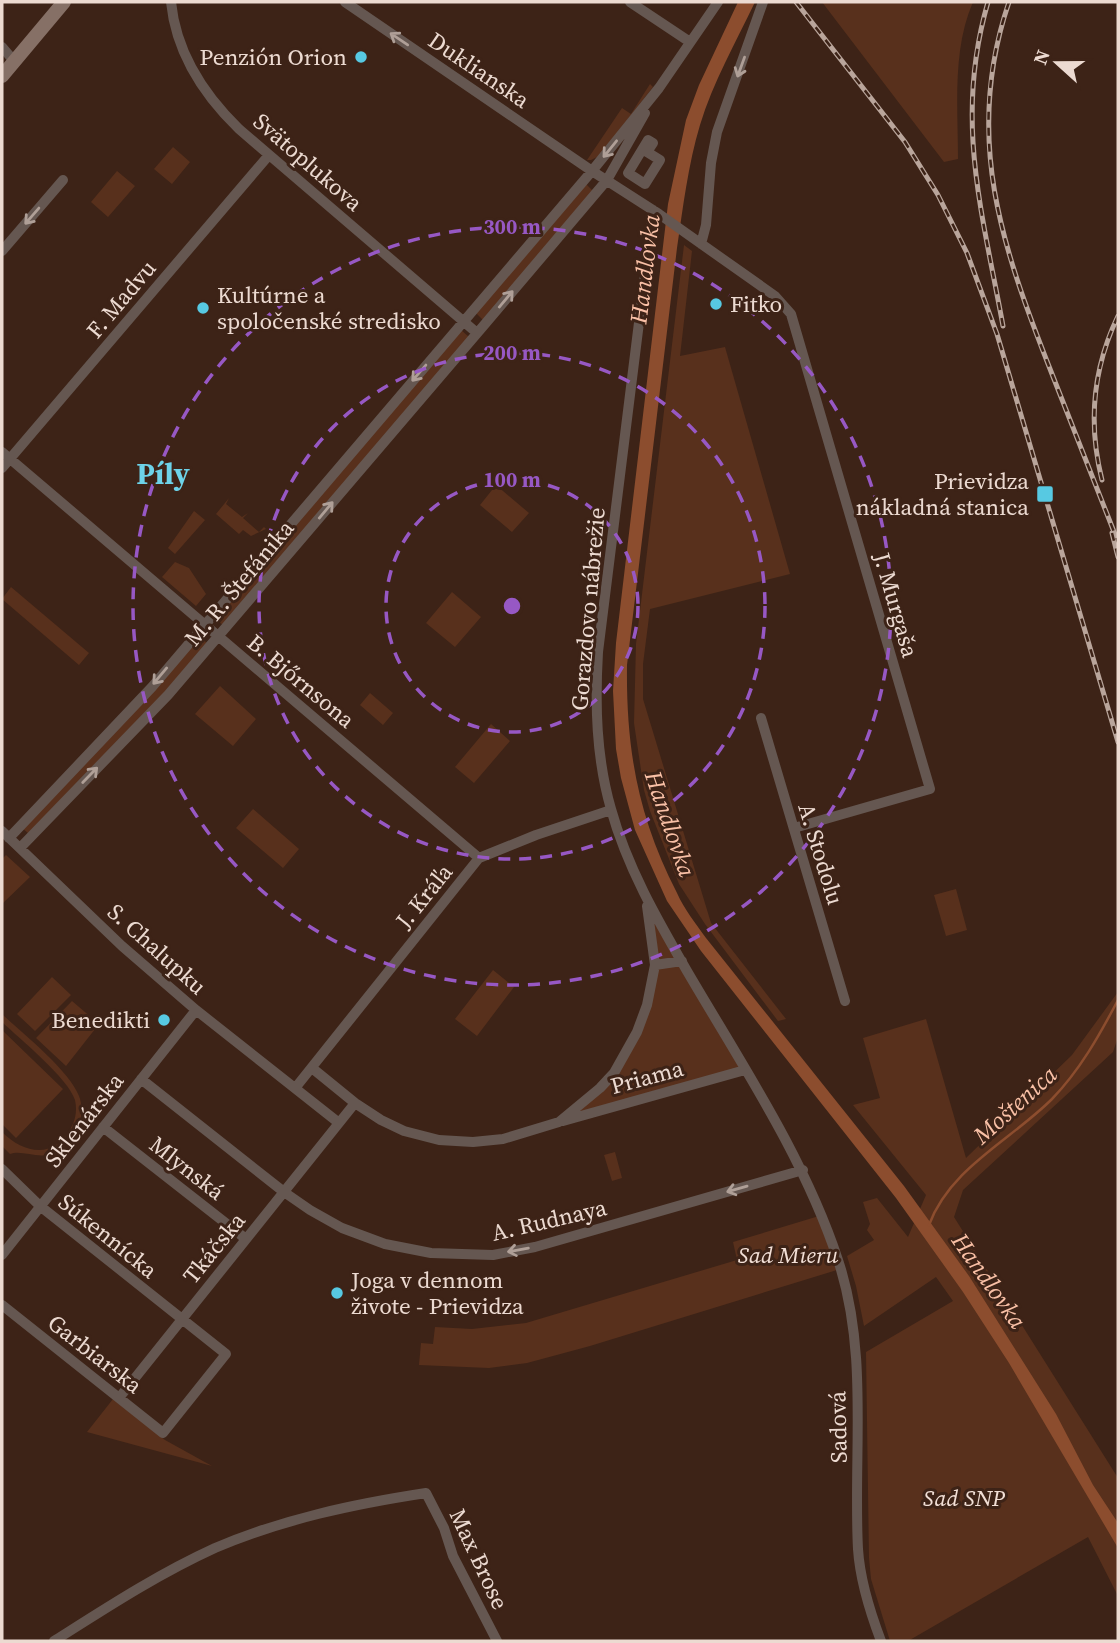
<svg xmlns="http://www.w3.org/2000/svg" width="1120" height="1643" font-family="'Source Serif 4',serif">
  <rect width="100%" height="100%" fill="#3d2317"/>
  <path fill="#58301c" d="M822,2H973C952,50 958,108 958,159L944,162Z
    M650,84L653,87L599,156L591,160H587L622,108L631,114Z
    M173,147L190,162L172,184L154,169Z
    M117,171L135,186L108,217L91,202Z
    M586,184L593,191L483,320L476,313Z
    M684,245L692,251L680,356L725,347L790,574L650,609L643,664V699L711,923L786,1019L778,1021L705,924L679,884L650,811L644,790L634,723L636,644Z
    M461,330L469,337L223,625L215,619Z
    M496,485L529,513L512,532L480,505Z
    M229,498L226,504L242,517L248,513L243,518L259,532L264,527L266,529L251,536L243,530L239,534L216,514Z
    M194,511L205,520L175,554L168,548Z
    M175,562L189,568L206,594L196,606L162,577Z
    M11,587L89,653L79,665L2,599Z
    M452,592L481,617L455,647L426,623Z
    M200,637L207,643L164,693L28,833L22,828Z
    M220,686L256,719L233,746L195,714Z
    M370,693L393,713L383,725L360,705Z
    M491,724L510,741L474,783L455,767Z
    M253,809L299,849L283,868L236,828Z
    M6,855L30,877L2,904V859Z
    M956,889L967,930L946,936L934,895Z
    M647,900L745,1070L566,1118L599,1086L638,1032L655,966Z
    M493,970L514,987L477,1036L455,1019Z
    M52,977L71,995L35,1031L17,1014Z
    M1118,992V1037L1113,1052L963,1190L954,1217L1118,1478V1596L1088,1537L908,1641H890L871,1579L869,1558L866,1352L953,1301L936,1277L864,1326L856,1286L847,1256L874,1240L867,1230L870,1224L863,1202L877,1198L908,1237L926,1195L853,1105L880,1098L863,1038L926,1019L966,1158L1072,1055Z
    M72,1001L99,1024L66,1066L36,1038Z
    M2,1014C23,1034 69,1070 79,1096C83,1106 82,1118 78,1128C74,1137 66,1147 57,1152C39,1161 23,1149 10,1154L2,1146V1132C25,1155 56,1159 72,1126C76,1118 77,1109 75,1100C68,1078 20,1039 2,1022Z
    M2,1030L63,1089L16,1138L2,1124Z
    M615,1152L622,1178L612,1181L604,1155Z
    M819,1216L837,1270L590,1346L527,1363L489,1368L419,1365L421,1343L433,1344L435,1327L472,1329L526,1323L737,1260L733,1242Z
    M113,1399L165,1440L212,1466L87,1432Z"/>
  <path fill="#8c4d2e" d="M738,2H755C736,42 713,82 700,125C688,165 683,207 677,248L627,665C626,750 638,817 677,893C684,909 696,924 706,938L904,1186L969,1276L1056,1414L1093,1485L1118,1523V1548L1009,1363L963,1292L896,1198L701,951L667,901L635,830L621,778L616,749L613,691L616,643L668,204L686,120L699,85Z"/>
  <g fill="none" stroke-linecap="round" stroke-linejoin="round">
    <path stroke="#8c4d2e" stroke-width="2.5" d="M929,1225C950,1168 1011,1140 1052,1099C1080,1070 1099,1036 1118,1000"/>
    <path stroke="#655751" stroke-width="10" d="M171,2C176,52 203,94 239,129L477,333
      M345,2L592,171L659,214L775,296L791,314L930,789L794,828
      M630,2L690,42
      M2,47L14,61
      M648,140L653,143L647,152L660,160L645,184L628,173Z
      M653,210L598,652C595,704 596,757 611,809C627,867 657,919 687,971C742,1065 804,1157 838,1260C869,1353 853,1454 858,1549C860,1581 870,1612 881,1641
      M701,244L706,225L711,163L717,132L763,2
      M2,251L63,180
      M2,452L479,858
      M2,468L269,155
      M761,718L845,1001
      M2,831L122,946L196,1010L339,1123L355,1103
      M9,838L152,687L592,171L659,88L718,2
      M20,848L168,695L485,324L607,180L645,113
      M655,965L682,961
      M312,1068L355,1103L381,1120L404,1131L439,1140L473,1142L503,1139L559,1122L600,1088L614,1073L637,1032L647,1005L655,965L647,906
      M141,1079L284,1192L310,1210L342,1228L385,1244L431,1253L493,1255L535,1247L803,1170
      M296,1087L479,858L536,835L611,810
      M563,1121L745,1070
      M103,1127L246,1239
      M2,1169L40,1206L226,1354L163,1433L2,1305
      M2,1255L196,1010
      M119,1398L339,1123
      M54,1641C106,1608 158,1574 215,1548C283,1519 354,1504 426,1493L444,1528L453,1556L497,1641"/>
    <path stroke="#867066" stroke-width="14" d="M2,76L64,2"/>
    <g stroke="#b9a59b" stroke-width="5">
      <path id="rail" d="M796,2L905,142L938,195L967,253L997,334L1118,742
        M988,2C954,119 982,211 1003,326
        M1009,2C963,137 1002,247 1052,374C1074,430 1096,486 1118,542
        M1102,480C1088,424 1093,368 1118,316
        M1112,533L1118,557"/>
    </g>
    <use href="#rail" stroke="#3d2317" stroke-width="2.5" stroke-dasharray="8" stroke-linecap="butt"/>
  </g>
  <defs><path id="oneway-shaft" d="M-6 0H5M1.5-3L5.5 0L1.5 3" fill="none" stroke-width="1.6" stroke-linecap="round" stroke-linejoin="round" transform="scale(1.75)"/></defs>
  <g stroke="#af9f97">
    <use href="#oneway-shaft" transform="translate(399 39) rotate(-146)"/>
    <use href="#oneway-shaft" transform="translate(741 67) rotate(110)"/>
    <use href="#oneway-shaft" transform="translate(610 149) rotate(129)"/>
    <use href="#oneway-shaft" transform="translate(32 216) rotate(131)"/>
    <use href="#oneway-shaft" transform="translate(506 299) rotate(-50)"/>
    <use href="#oneway-shaft" transform="translate(419 373) rotate(131)"/>
    <use href="#oneway-shaft" transform="translate(326 510) rotate(-50)"/>
    <use href="#oneway-shaft" transform="translate(160 676) rotate(130)"/>
    <use href="#oneway-shaft" transform="translate(90 775) rotate(-46)"/>
    <use href="#oneway-shaft" transform="translate(737 1189) rotate(164)"/>
    <use href="#oneway-shaft" transform="translate(518 1250) rotate(170)"/>
  </g>
  <g fill="none" stroke="#9758c4" stroke-width="3.5" stroke-dasharray="12 9">
    <circle cx="512" cy="606" r="126"/>
    <circle cx="512" cy="606" r="253"/>
    <circle cx="512" cy="606" r="379"/>
  </g>
  <g fill="#57c9e2" stroke="#3d2317" stroke-width="2.5">
    <circle cx="361" cy="57" r="7"/>
    <circle cx="716" cy="304" r="7"/>
    <circle cx="203" cy="308" r="7"/>
    <rect x="1036" y="485" width="18" height="18" rx="3.5"/>
    <circle cx="164" cy="1020" r="7"/>
    <circle cx="337" cy="1293" r="7"/>
  </g>
  <g text-anchor="middle" stroke-width="6" stroke-linejoin="round" paint-order="stroke">
    <g font-size="23" fill="#ecdad1" stroke="#3d2317" text-anchor="end">
      <text x="347" y="65">Penzión Orion</text>
      <text x="217" y="303" text-anchor="start">Kultúrne a<tspan x="217" dy="26">spoločenské stredisko</tspan></text>
      <text x="730" y="312" text-anchor="start">Fitko</text>
      <text x="1029" y="489">Prievidza<tspan x="1029" dy="26">nákladná stanica</tspan></text>
      <text x="150" y="1028">Benedikti</text>
      <text x="351" y="1288" text-anchor="start">Joga v dennom<tspan x="351" dy="26">živote - Prievidza</tspan></text>
    </g>
    <g font-size="23" fill="#ecdad1" stroke="#3d2317">
      <text transform="translate(479 70) rotate(34)" y="8">Duklianska</text>
      <text transform="translate(308 162) rotate(41)" y="8">Svätoplukova</text>
      <text transform="translate(121 299) rotate(-50)" y="8">F. Madvu</text>
      <text transform="translate(239 583) rotate(-50)" y="8">M. R. Štefánika</text>
      <text transform="translate(896 605) rotate(74)" y="8">J. Murgaša</text>
      <text transform="translate(588 609) rotate(-85)" y="8">Gorazdovo nábrežie</text>
      <text transform="translate(301 681) rotate(40)" y="8">B. Bjőrnsona</text>
      <text transform="translate(821 854) rotate(73)" y="8">A. Stodolu</text>
      <text transform="translate(424 896) rotate(-51)" y="8">J. Kráľa</text>
      <text transform="translate(157 949) rotate(42)" y="8">S. Chalupku</text>
      <text transform="translate(647 1077) rotate(-15)" y="8">Priama</text>
      <text transform="translate(84 1120) rotate(-52)" y="8">Sklenárska</text>
      <text transform="translate(187 1168) rotate(38)" y="8">Mlynská</text>
      <text transform="translate(549 1220) rotate(-13)" y="8">A. Rudnaya</text>
      <text transform="translate(108 1236) rotate(39)" y="8">Súkennícka</text>
      <text transform="translate(214 1248) rotate(-51)" y="8">Tkáčska</text>
      <text transform="translate(95 1354) rotate(38)" y="8">Garbiarska</text>
      <text transform="translate(838 1427) rotate(-91)" y="8">Sadová</text>
      <text transform="translate(479 1559) rotate(65)" y="8">Max Brose</text>
    </g>
    <g font-size="23" font-style="italic" fill="#f2dfd6" stroke="#3d2317">
      <text x="788" y="1263">Sad Mieru</text>
      <text x="964" y="1506">Sad SNP</text>
    </g>
    <g font-size="24" font-style="italic" fill="#f9c0a6" stroke="#3d2317">
      <text transform="translate(645 269) rotate(-83)" y="8">Handlovka</text>
      <text transform="translate(670 824) rotate(71)" y="8">Handlovka</text>
      <text transform="translate(1015 1105) rotate(-42)" y="8">Moštenica</text>
      <text transform="translate(989 1281) rotate(55)" y="8">Handlovka</text>
    </g>
    <g font-size="30" font-weight="bold" fill="#6dd3e9" stroke="#3d2317">
      <text x="163" y="484">Píly</text>
    </g>
  </g>
  <circle cx="512" cy="606" r="10" fill="#9758c4" stroke="#3d2317" stroke-width="3.5"/>
  <g font-size="21" text-anchor="middle" font-weight="bold" fill="#9758c4" stroke="#3d2317" stroke-width="6" stroke-linejoin="round" paint-order="stroke">
    <text x="512" y="234">300 m</text>
    <text x="512" y="360">200 m</text>
    <text x="512" y="487">100 m</text>
  </g>
  <rect width="1120" height="1643" fill="none" stroke="#ecdad1" stroke-width="7"/>
  <g transform="translate(1057 63) rotate(291)" stroke="#3d2317" stroke-width="5" paint-order="stroke">
  <path d="M0-5L12 26L0 18L-12 26Z" fill="#ecdad1"/>
  <text y="-10" font-size="19" font-weight="bold" text-anchor="middle" fill="#ecdad1">N</text>
  </g>
</svg>
